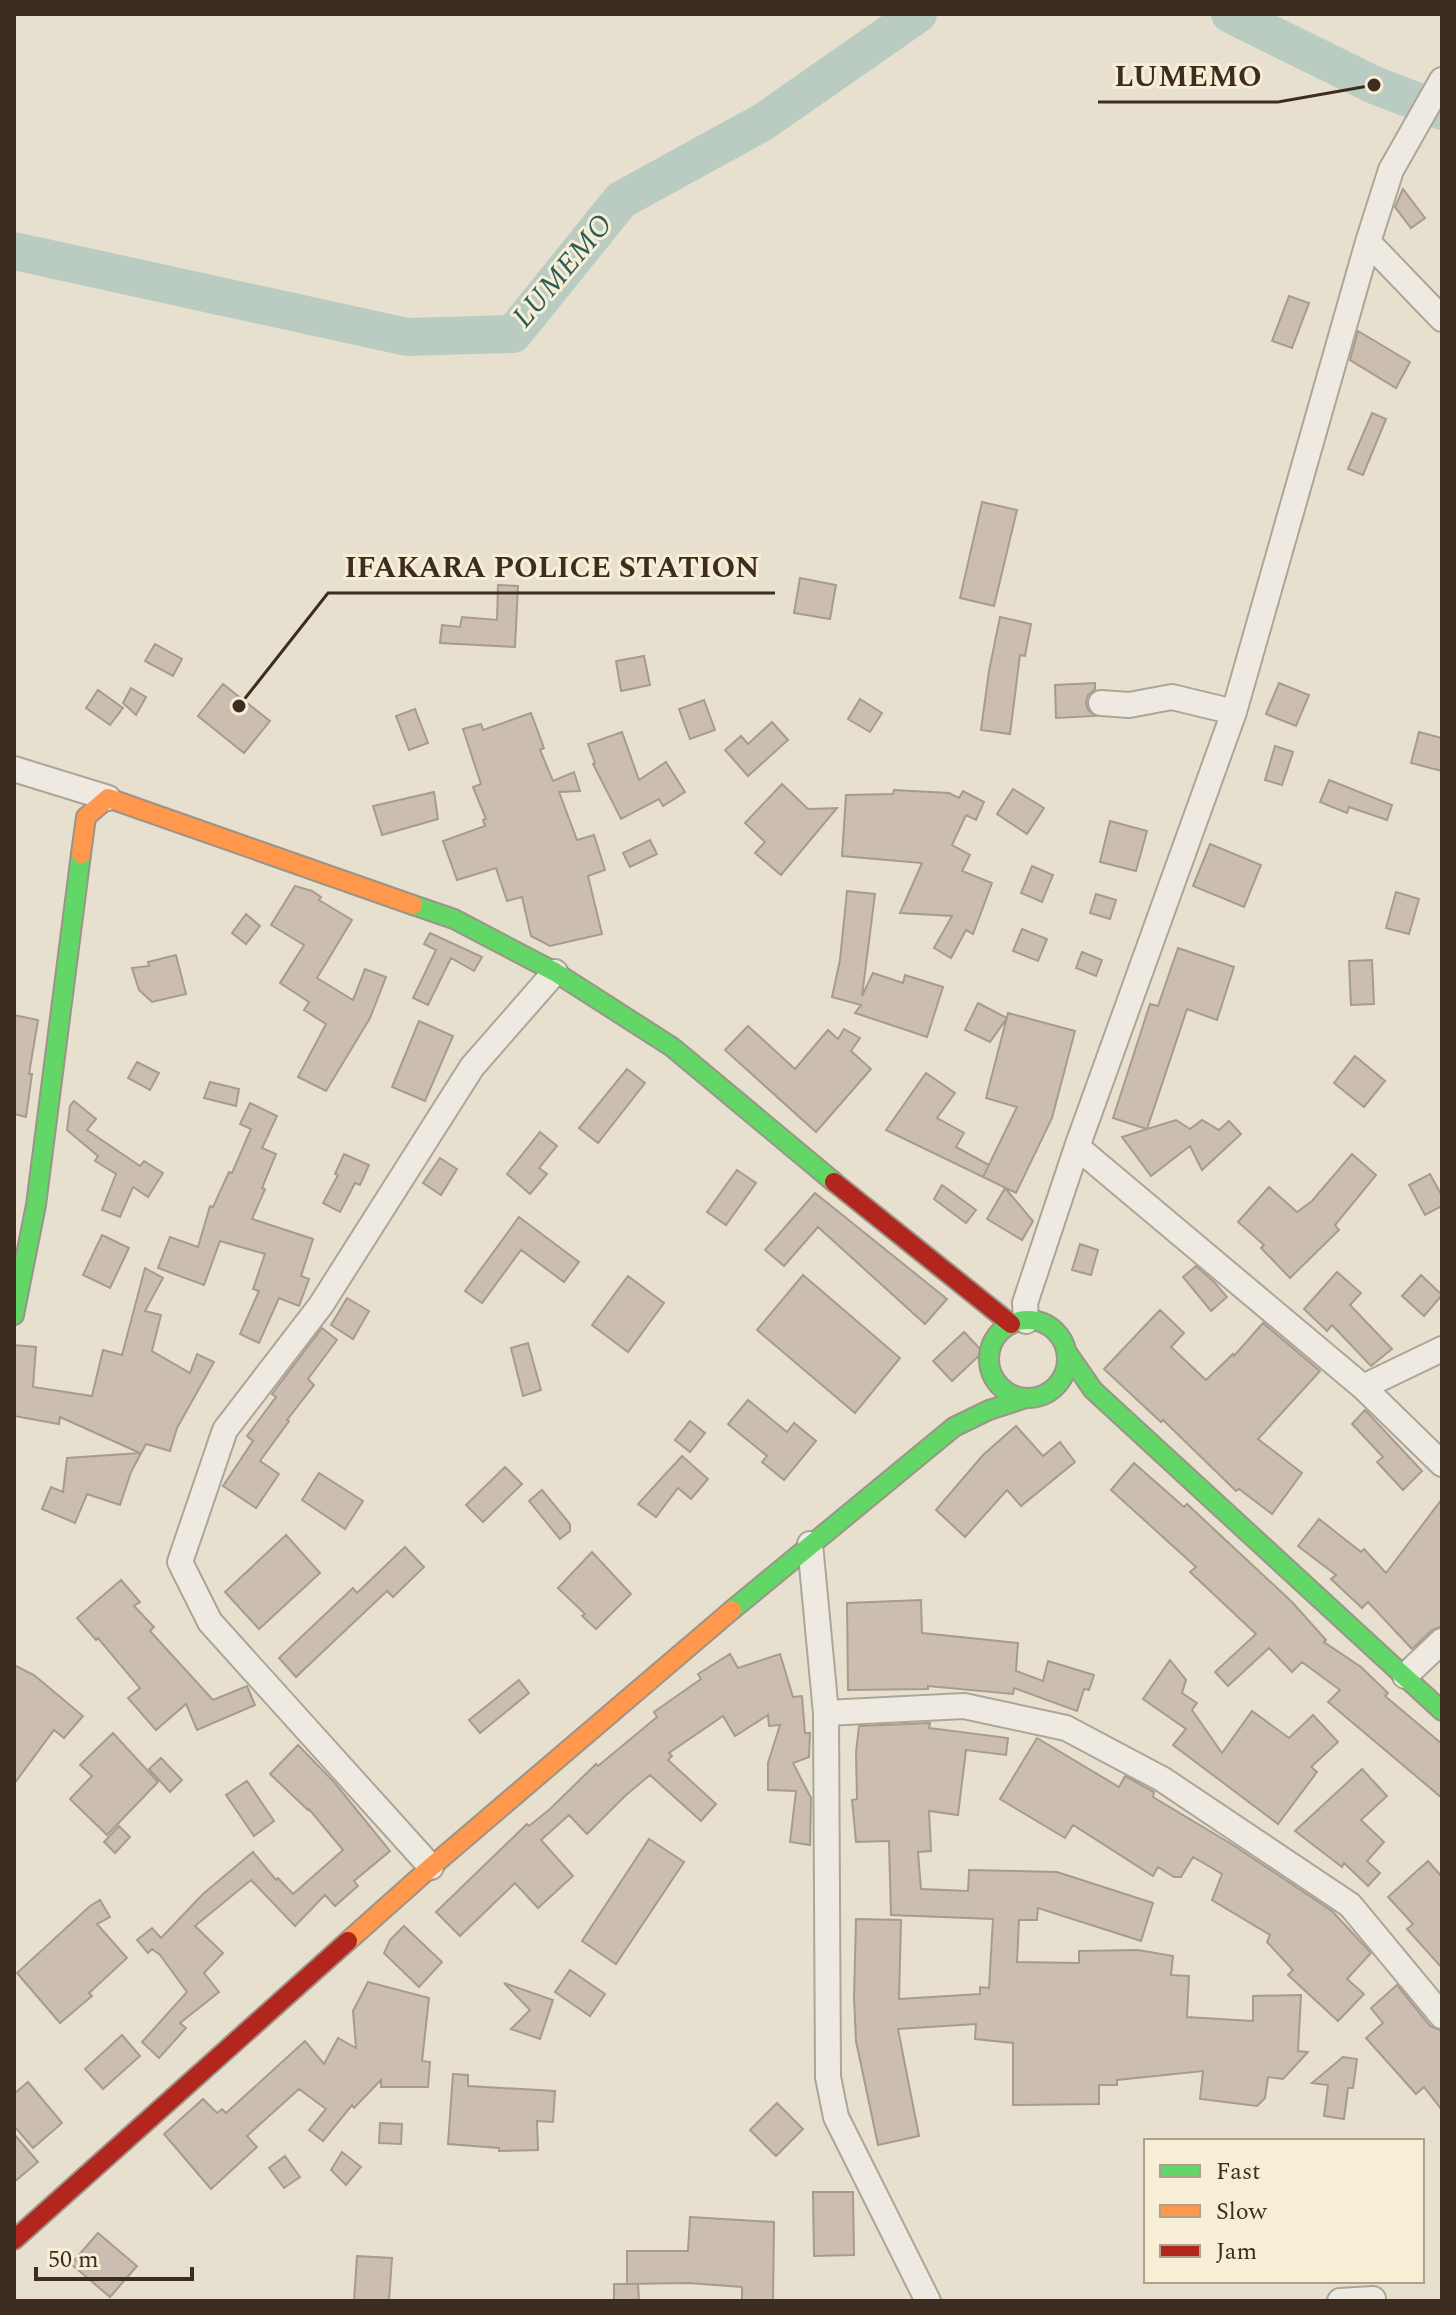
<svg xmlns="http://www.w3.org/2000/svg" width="1456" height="2315" font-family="Spectral,serif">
  <rect width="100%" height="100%" fill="#e7e0cf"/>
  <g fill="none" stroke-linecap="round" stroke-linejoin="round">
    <path stroke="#baccc2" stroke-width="38" d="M1230,14L1374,85L1442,111
      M14,251L407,337L513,334L621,200L763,122L918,14"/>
  </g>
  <path fill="#cbbeb0" stroke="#a79b8e" stroke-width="2" d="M1403,189L1425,218L1411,228L1395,207Z
    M1289,296L1309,303L1292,348L1272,341Z
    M1358,331L1410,362L1396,388L1350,360Z
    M1372,413L1386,419L1363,475L1348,469Z
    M982,502L1017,510L994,606L960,598Z
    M800,578L836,585L830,619L794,613Z
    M498,585L518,586L515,647L440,643L442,625L460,627L462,617L497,620Z
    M1000,617L1031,624L1025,656L1020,655L1010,734L981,730L989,671Z
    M155,644L182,659L173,676L145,661Z
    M644,656L650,685L621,691L616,661Z
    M1095,683V689L1088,695L1086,703L1088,710L1095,716L1056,718L1055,685Z
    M1279,683L1309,695L1296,726L1266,714Z
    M223,684L270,721L244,753L198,716Z
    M131,688L146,697L136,715L123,703Z
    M98,690L123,708L110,725L86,708Z
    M860,699L882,713L870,732L848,719Z
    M704,700L715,730L690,739L679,709Z
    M415,709L428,743L409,750L396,716Z
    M531,713L544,748L540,750L553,781L574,772L580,791L559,792L577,840L594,835L605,870L588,876L602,934L550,946L531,936L522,897L507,901L496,868L457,880L443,841L485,826L483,820L486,819L473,787L481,784L463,729L481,724L483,730Z
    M772,722L788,740L748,776L725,750L741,736L748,744Z
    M622,732L639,780L666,762L685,792L663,806L659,799L621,819L593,764L595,763L588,744Z
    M1419,732L1442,738V771L1411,763Z
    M1275,746L1293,752L1282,785L1265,780Z
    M1329,780L1392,805L1387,820L1349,807L1347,813L1320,802Z
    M782,784L808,809L837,808L781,875L755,853L765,842L745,823Z
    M1013,789L1044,808L1027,834L997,814Z
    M894,790L949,793L959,798L963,791L984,802L976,820L966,815L952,845L970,855L962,871L992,883L973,934L966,930L951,958L934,948L952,916L900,913L922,863L842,856L846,795L893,794Z
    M434,792L438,819L382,835L373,806Z
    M1110,821L1147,831L1136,871L1100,862Z
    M650,840L657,854L630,867L623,853Z
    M1210,844L1261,865L1244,907L1193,886Z
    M1032,866L1053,875L1042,902L1021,893Z
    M295,886L312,891L321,897L319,900L352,920L317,978L353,1000L365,969L386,977L370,1018L326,1091L298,1077L326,1024L304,1010L309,1002L280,983L304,945L271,925Z
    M847,891L875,894L862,996L873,973L903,983L905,975L943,987L927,1037L855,1013L861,1005L832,997L840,960Z
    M1396,892L1419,899L1409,934L1386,928Z
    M1096,894L1116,900L1110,919L1090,913Z
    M246,914L260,926L246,944L232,933Z
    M1022,929L1047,939L1038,961L1013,951Z
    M430,933L482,957L474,971L451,958L428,1005L413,998L436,950L424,944Z
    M1178,948L1234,967L1217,1020L1187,1009L1147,1129L1176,1120L1190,1129L1202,1120L1219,1130L1229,1121L1241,1134L1202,1170L1190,1146L1151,1176L1122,1137L1147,1129L1113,1118L1150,1004L1158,1006Z
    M1082,952L1102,960L1096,976L1076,968Z
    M176,955L186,994L152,1002L139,990L132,968L149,966L148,962Z
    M1372,960L1374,1004L1351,1005L1349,961Z
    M978,1003L1007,1018L990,1042L965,1030Z
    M1008,1013L1075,1031L1052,1118L1016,1193L983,1177L1017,1107L986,1098Z
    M14,1015L38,1020L29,1074H32L26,1117L14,1114Z
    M419,1021L453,1036L425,1101L392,1087Z
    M748,1026L795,1069L828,1030L838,1039L844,1029L860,1038L851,1051L871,1069L816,1132L725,1050Z
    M1355,1056L1385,1081L1364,1107L1334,1083Z
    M137,1062L159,1073L150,1090L128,1078Z
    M627,1069L645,1083L598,1143L579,1128Z
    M926,1073L955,1093L937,1118L964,1133L956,1147L989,1165L983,1177L886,1130Z
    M210,1082L239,1089L236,1106L204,1098Z
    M74,1101L96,1119L87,1130L140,1166L144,1161L163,1173L148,1197L133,1187L120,1217L102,1210L116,1174L95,1161L98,1156L67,1130L70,1106Z
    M250,1103L277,1116L262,1148L276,1154L262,1188L265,1189L252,1219L313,1239L301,1276L309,1279L299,1306L279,1298L259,1343L240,1334L259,1291L253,1289L265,1254L220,1241L204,1285L158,1268L170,1237L198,1247L210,1206L213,1207L229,1172L232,1173L251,1129L240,1124Z
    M540,1132L557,1146L539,1168L547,1174L530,1194L507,1174Z
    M344,1154L369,1165L360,1185L355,1183L340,1212L323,1203L338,1175L335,1174Z
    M1352,1154L1376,1175L1335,1225L1339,1230L1290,1278L1261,1248L1264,1245L1238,1222L1269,1187L1297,1212L1312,1201Z
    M440,1158L457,1169L441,1195L423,1183Z
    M737,1170L756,1183L726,1225L707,1212Z
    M1430,1174L1442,1196V1206L1425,1215L1409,1185Z
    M942,1185L976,1210L966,1223L934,1199Z
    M1005,1188L1033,1221L1022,1240L987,1219Z
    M815,1193L947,1299L925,1324L818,1227L784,1266L765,1250Z
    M519,1217L579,1262L564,1282L521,1250L482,1303L465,1291Z
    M102,1235L129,1248L110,1288L83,1275Z
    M1080,1244L1098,1250L1091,1275L1072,1270Z
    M1196,1266L1214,1282L1227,1297L1211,1311L1183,1277Z
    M145,1268L163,1278L145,1311L161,1315L152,1351L190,1373L197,1354L214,1362L177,1428L170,1451L146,1444L131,1472L120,1505L87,1494L75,1523L42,1509L51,1487L63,1492L67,1458L140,1453L60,1417L59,1424L14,1416V1345L36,1347L33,1387L92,1396L103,1350L122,1355Z
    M1337,1272L1361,1293L1350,1305L1392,1349L1371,1366L1332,1325L1327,1331L1304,1309Z
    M803,1275L900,1358L855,1413L757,1330Z
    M1421,1275L1442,1295L1424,1316L1402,1296Z
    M628,1276L664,1303L628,1352L592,1325Z
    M347,1298L369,1311L353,1339L331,1325Z
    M1160,1310L1184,1333L1171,1347L1206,1380L1233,1354L1234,1356L1263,1323L1320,1371L1258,1439L1302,1473L1272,1514L1239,1489L1236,1491L1163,1420L1161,1422L1104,1369Z
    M322,1328L337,1340L308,1379L314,1385L287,1420L289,1421L260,1461L279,1474L256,1508L223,1486L253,1441L247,1436L276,1397L272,1394Z
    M964,1332L983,1352L952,1381L933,1361Z
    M528,1343L541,1390L523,1396L511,1348Z
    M748,1400L787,1432L794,1423L816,1441L784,1480L762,1462L767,1456L728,1424Z
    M1365,1410L1422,1471L1403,1490L1377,1462L1383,1457L1352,1424Z
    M690,1421L705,1433L690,1452L675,1440Z
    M1016,1426L1043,1456L1060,1442L1075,1462L1021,1506L1007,1490L965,1537L936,1510L983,1455Z
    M682,1456L708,1479L691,1499L678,1488L656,1517L638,1504Z
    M1134,1463L1184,1507L1187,1504L1292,1602L1326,1640L1324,1642L1361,1667L1388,1693L1385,1696L1442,1744V1798L1328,1702L1340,1690L1302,1662L1292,1672L1269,1648L1228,1686L1215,1672L1256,1634L1190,1572L1196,1567L1111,1490Z
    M505,1467L522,1484L483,1522L466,1505Z
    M319,1473L363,1501L345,1529L302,1500Z
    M542,1490L570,1524V1531L560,1539L529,1501Z
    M1442,1499V1626L1432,1630L1412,1649L1368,1602L1362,1608L1331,1579L1336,1575L1298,1546L1319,1519L1361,1552L1364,1549L1386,1573Z
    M286,1535L320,1573L259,1629L225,1592Z
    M405,1547L424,1567L393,1597L387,1591L296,1677L279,1658L353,1588L357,1593Z
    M592,1552L631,1594L596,1629L582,1616L585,1614L558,1588Z
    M121,1580L140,1602L134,1606L154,1627L150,1631L213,1700L247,1686L255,1705L197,1730L186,1704L156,1730L128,1698L140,1688L98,1638L96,1640L77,1618Z
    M921,1600L922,1633L1018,1643L1016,1671L1043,1681L1048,1661L1094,1675L1089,1690L1084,1689L1077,1711L1014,1688L1013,1694L928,1686V1689L848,1690L847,1603Z
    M730,1654L738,1668L780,1654L793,1697L802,1696L805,1733H810L809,1757L793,1763L811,1798L810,1845L790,1842L796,1791L768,1790V1763L780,1725L769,1726L768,1715L735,1736L723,1716L669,1753L672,1756L668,1760L716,1804L701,1821L650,1775L626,1795L587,1834L569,1815L541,1840L573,1876L538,1908L515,1883L460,1936L436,1912L527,1824L529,1826L550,1809L596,1764L598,1766L657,1717L654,1712L701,1679L698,1674Z
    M1170,1660L1186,1680L1182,1693L1197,1703L1192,1710L1222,1753L1252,1711L1289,1738L1313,1715L1338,1742L1311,1767L1317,1772L1278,1824L1173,1745L1186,1729L1143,1699Z
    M14,1665L34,1675L83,1716L64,1738L54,1730L14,1784Z
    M519,1680L529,1693L480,1733L469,1720Z
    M930,1723L929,1728L1008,1738L1006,1755L966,1750L958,1815L929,1811L931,1851L918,1852L921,1889L968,1891L969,1870L1057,1872L1153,1903L1141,1941L1038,1908L1037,1920H1019L1017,1962L1079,1963V1951L1138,1950L1173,1956L1171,1975L1189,1976L1187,2017L1253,2021V1996L1301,1995L1298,2051L1308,2052L1283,2079L1268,2077L1265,2098L1257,2106L1200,2099L1203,2071L1117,2080V2085H1099V2104L1013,2105V2043L975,2039L976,2024L898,2029L919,2136L878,2145L856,2041L854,1998L856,1919L901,1920L899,1999L980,1994V1987L989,1988L993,1919L891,1915L889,1841L856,1842L852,1800L857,1799L856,1753L859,1726Z
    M113,1733L158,1782L107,1835L70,1799L92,1776L80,1765Z
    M1037,1738L1119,1787L1125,1776L1154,1792L1153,1797L1233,1845L1332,1911L1371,1953L1347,1979L1364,1994L1338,2021L1288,1975L1293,1970L1267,1942L1270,1935L1212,1900L1222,1874L1193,1857L1181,1877H1174L1158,1867L1153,1876L1073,1825L1065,1838L1000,1799Z
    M298,1745L334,1782L390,1851L354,1881L358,1886L335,1906L325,1895L295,1926L251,1880L195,1926L223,1953L204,1973L219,1992L180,2023L186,2028L159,2058L142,2042L187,1992L160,1955L152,1949L148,1953L137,1940L152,1928L161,1938L203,1894L253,1852L276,1880L278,1878L293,1894L343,1850L309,1809L308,1810L270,1774Z
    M161,1758L182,1780L170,1792L149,1769Z
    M1362,1769L1387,1796L1361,1820L1384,1842L1367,1861L1380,1873L1368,1886L1344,1863L1342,1867L1295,1831Z
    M247,1781L274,1821L254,1836L226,1795Z
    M119,1826L130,1837L115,1853L104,1842Z
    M649,1839L684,1862L616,1964L582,1941Z
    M1428,1861L1442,1877V1968L1407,1929L1413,1924L1388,1897Z
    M100,1900L110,1917L97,1924L127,1958L89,1993L92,1996L60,2023L17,1973L90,1906Z
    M404,1926L442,1962L419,1987L384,1953L390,1940Z
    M570,1970L605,1994L590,2016L555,1992Z
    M368,1982L429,1998L422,2061L430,2062L428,2087H381V2080L354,2108L352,2105L323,2141L309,2130L326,2109L299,2089L247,2136L257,2147L211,2189L164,2134L203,2099L217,2113L222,2109L226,2113L305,2041L324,2064L338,2038L356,2048L353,2011Z
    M504,1983L553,2000L540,2039L511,2029L530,2010Z
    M1397,1985L1430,2026L1442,2031V2110L1424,2087L1416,2094L1366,2038L1383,2023L1371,2008Z
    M122,2035L140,2056L103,2089L85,2069Z
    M1343,2057L1357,2059L1353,2088H1348L1344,2119L1324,2116L1328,2085L1312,2083Z
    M453,2074L468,2075V2086L555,2091L553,2122L537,2121L538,2150L499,2151V2148L448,2144Z
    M28,2082L62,2123L33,2148L14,2126V2094Z
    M777,2103L803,2129L776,2156L750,2130Z
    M380,2123L402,2124L401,2144L379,2143Z
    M14,2134L38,2162L14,2182Z
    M342,2152L361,2167L346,2185L331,2170Z
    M285,2156L300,2177L284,2188L269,2168Z
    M813,2192H853L854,2255L814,2256Z
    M690,2217L774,2222L773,2301H742V2287L688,2283L627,2284V2251H688Z
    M98,2233L137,2266L110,2297L71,2264Z
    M357,2256L392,2258L389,2301H354Z
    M614,2284H638L639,2301H614Z"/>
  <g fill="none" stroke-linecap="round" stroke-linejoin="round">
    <g stroke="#aca598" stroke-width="28">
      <path id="street" d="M1368,242L1442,319
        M1101,703L1129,705L1172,697L1234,712
        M14,769L108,798
        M1077,1147L1363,1387L1442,1464
        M1026,1321L1025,1303L1077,1147L1234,712L1368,242L1391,170L1442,80
        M1363,1387L1442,1349
        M810,1544L826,1713L828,2077L836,2117L928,2301
        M1405,1676L1442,1641
        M826,1713L964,1706L1066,1728L1162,1779L1350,1905L1442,2016
        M431,1867L210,1622L180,1562L225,1430L321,1305L472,1067L555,972
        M1340,2301L1373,2299"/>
    </g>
    <g stroke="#9c9488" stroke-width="22">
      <path id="fast" d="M413,905L454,919L555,972L672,1047L834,1182
        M14,1315L36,1205L81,854
        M989 1359a39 39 0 1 1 78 0a39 39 0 1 1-78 0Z
        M1066,1351L1093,1390L1442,1711
        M732,1610L954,1427L989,1410L1026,1398"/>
    </g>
    <g stroke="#9c9488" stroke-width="22">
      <path id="slow" d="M81,854L86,817L108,798L413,905
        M348,1941L431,1867L732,1610"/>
    </g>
    <g stroke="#9c9488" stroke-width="22">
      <path id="jam" d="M834,1182L1011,1324
        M14,2240L348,1941"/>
    </g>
    <use href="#street" stroke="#efeae1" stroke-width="24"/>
    <use href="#fast" stroke="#63d668" stroke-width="18"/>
    <use href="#slow" stroke="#ff974d" stroke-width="18"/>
    <use href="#jam" stroke="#b3261e" stroke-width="18"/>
  </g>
  <g text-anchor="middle" stroke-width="6" stroke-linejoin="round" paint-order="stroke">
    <g font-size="30" font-style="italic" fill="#2d5d5a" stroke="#f7eed5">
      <text transform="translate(562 270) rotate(-50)" y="10">LUMEMO</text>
    </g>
  </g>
  <path fill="none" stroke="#3c2d1f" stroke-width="3" d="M1374 85L1278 102H1098M239 706L328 593H775"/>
  <g fill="#3c2d1f" stroke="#f7eed5" stroke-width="3">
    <circle cx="1374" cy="85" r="8"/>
    <circle cx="239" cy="706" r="8"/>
  </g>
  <g font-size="30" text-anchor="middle" font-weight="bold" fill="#3c2d1f" stroke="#f7eed5" stroke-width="6" stroke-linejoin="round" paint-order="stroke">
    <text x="1188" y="86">LUMEMO</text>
    <text x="552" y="577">IFAKARA POLICE STATION</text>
  </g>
  <rect width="1456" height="2315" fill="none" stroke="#3c2d1f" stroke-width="32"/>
  <rect x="1144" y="2139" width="280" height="144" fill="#f7eed5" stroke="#aca18c" stroke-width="2"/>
  <rect x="1160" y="2165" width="40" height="12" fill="#63d668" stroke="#aca18c" stroke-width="2"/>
  <text x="1216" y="2179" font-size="24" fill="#3c2d1f">Fast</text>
  <rect x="1160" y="2205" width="40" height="12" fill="#ff974d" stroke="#aca18c" stroke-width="2"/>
  <text x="1216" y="2219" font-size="24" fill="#3c2d1f">Slow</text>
  <rect x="1160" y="2245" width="40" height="12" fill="#b3261e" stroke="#aca18c" stroke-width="2"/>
  <text x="1216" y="2259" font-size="24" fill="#3c2d1f">Jam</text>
  <path d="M36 2267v12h156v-12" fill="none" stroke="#3c2d1f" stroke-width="4"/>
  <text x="48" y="2267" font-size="24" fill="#3c2d1f" stroke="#f7eed5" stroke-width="6" paint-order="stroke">50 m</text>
</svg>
